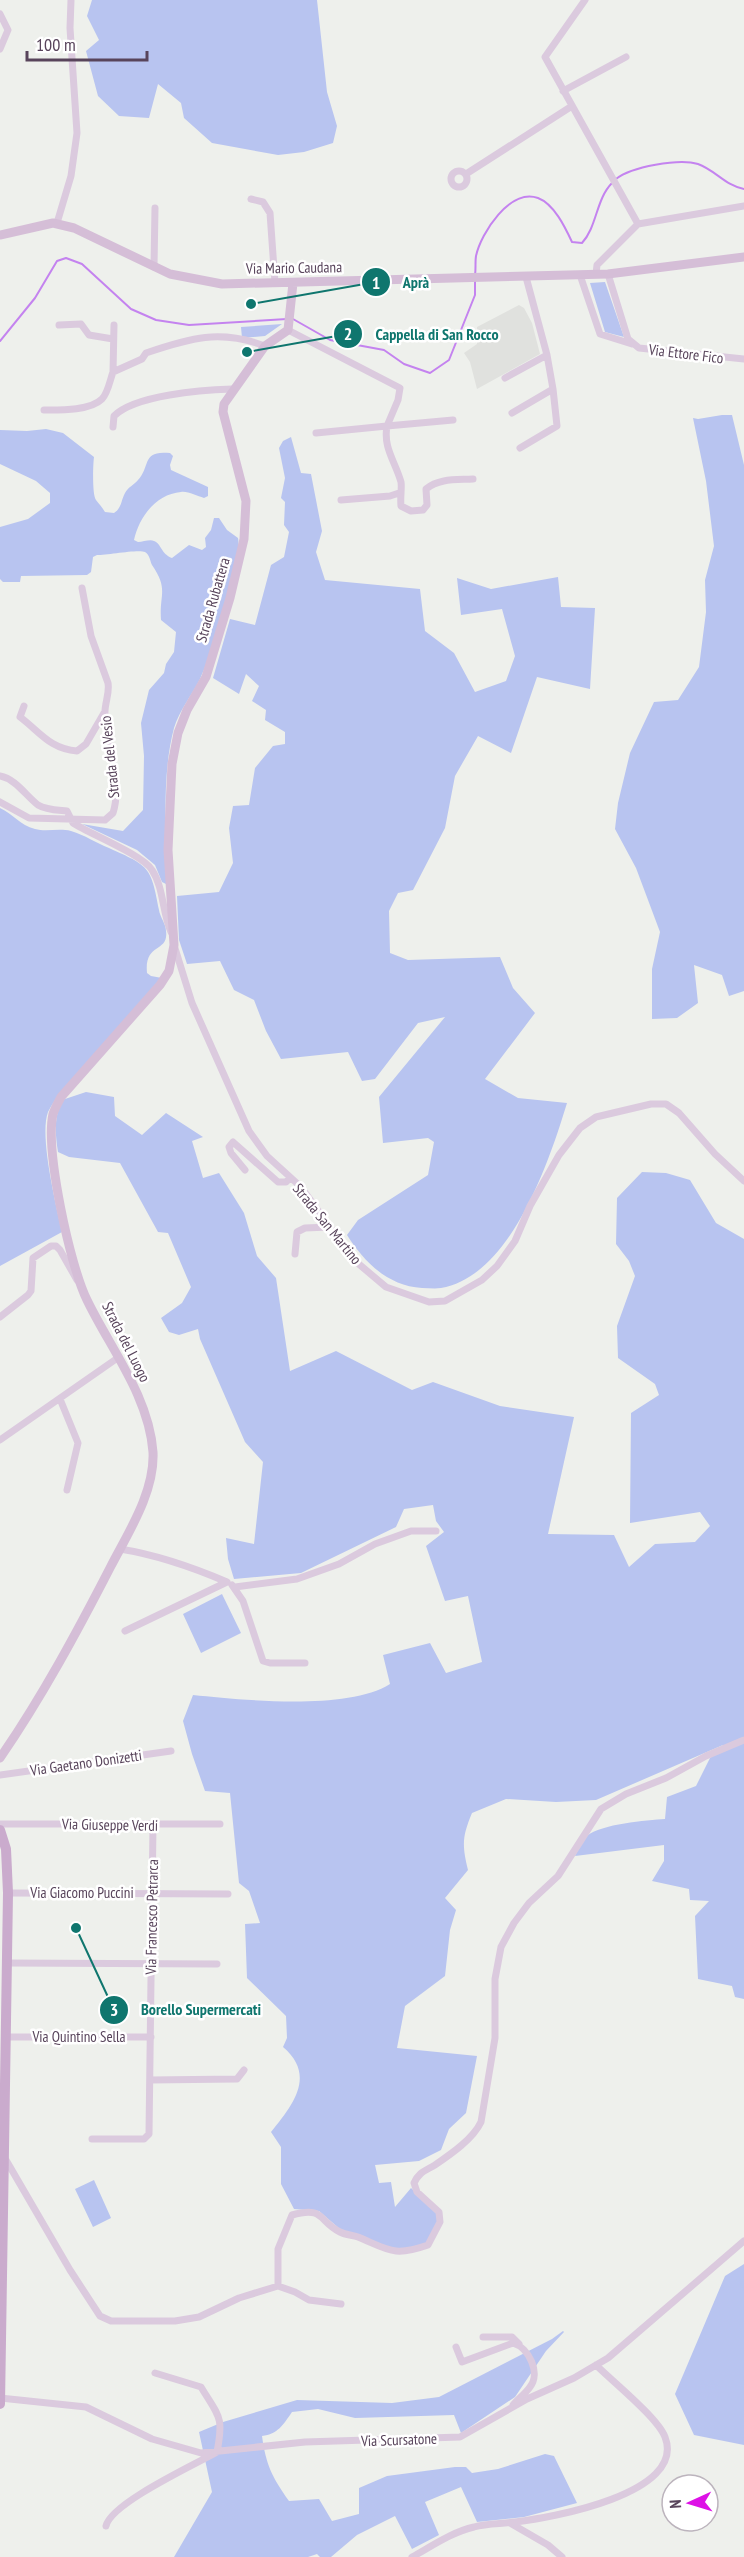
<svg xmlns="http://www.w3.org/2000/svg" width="744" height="2557" font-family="'PT Sans Narrow',sans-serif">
  <rect width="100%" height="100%" fill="#eef0ec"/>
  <path fill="#e0e1de" d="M519,305L524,308L532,323L540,354L477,389L470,362L464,353L477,344V327Z"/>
  <path fill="#b8c4f0" d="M92,0H317L327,92L337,126L333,143L304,152L278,155L212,143L184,118L181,103L158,84L149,118L119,116L98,96L86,51L99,40L87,16Z
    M605,282L624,337L605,332L590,283Z
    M282,324L265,336L242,338L241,327Z
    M722,415H732L744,465V991L729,996L722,975L694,965L698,1003L677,1018L652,1019V969L660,932L636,868L615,829L618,803L630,753L654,702L678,700L699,667L706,612L705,580L714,546L706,481L693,418L698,419Z
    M46,429L63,433L94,457C93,464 92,495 96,500C99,504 102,507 105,512L114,513C122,508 121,500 125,493C128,487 134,485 138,480C151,466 141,450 170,453L173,456L170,465L171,470L208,487V496L204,498C197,496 188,491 181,492C156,494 139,517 134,540L138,542C143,542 150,539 154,541C161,543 161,554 172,558L189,545L202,550L206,547L205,538L211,530L214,518H219L227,530L238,538C243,558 211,658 200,679C192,695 179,711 174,728C161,778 167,834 166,884L162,882L155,865L137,850L82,824L123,831L143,810L144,756L141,723L149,690L164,673L166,664L174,652L176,632L161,620C159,594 169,590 152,565C150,561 150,555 145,552C139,549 107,555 97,555L93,557L91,572L87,575L21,576L20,582H3L0,579V527L28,519L50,503V493L36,481L0,464V430L27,431Z
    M291,437L301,473L311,474L322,531L316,552L325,580L420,589L425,631L454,653L475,692L506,681L515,656L502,609L461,615L457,578L491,589L558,577L561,607L595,608L590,689L537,677L511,753L478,736L455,776L445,828L413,890L398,893L389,911L390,953L408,960L500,957L513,988L535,1013L485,1079L518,1098L567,1103C549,1162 511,1276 441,1288C435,1289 428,1288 422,1288C388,1286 364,1262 347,1235L358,1220L428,1175L434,1142L428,1138L383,1143L379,1097L445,1017L418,1023L375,1079L362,1081L348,1052L281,1059L266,1031L254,1000L234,990L220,961L187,964L179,940L177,896L219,892L233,863L229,828L233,806L249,805L255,768L273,746L285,744V732L265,720L266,710L252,701L259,686L246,674L239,694L213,678L230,619L255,625L271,565L284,557L289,532L284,525L285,502L281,498L285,478L279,448L283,441Z
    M0,808C13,814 20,825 35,829C46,832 59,828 71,831C85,835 96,843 109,848C149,866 151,866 159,910C160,917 166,924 166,931C169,953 144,942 147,973L151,976L162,978L58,1095C55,1100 51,1106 48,1112C39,1136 56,1205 62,1232L0,1266Z
    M86,1092L114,1097L115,1116L142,1135L166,1113L203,1137L192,1141L203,1178L219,1173L244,1213L257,1256L276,1278L290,1371L336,1351L412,1390L433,1382L500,1406L574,1417L548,1534L614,1535L629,1567L655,1544L695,1542L710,1526L700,1512L630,1523L631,1413L659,1395L655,1384L618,1358L617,1326L635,1276L629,1261L616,1244L617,1198L642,1172L666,1173L690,1180L716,1223L744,1239V1999L735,1997L732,1986L698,1979L695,1916L709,1901L690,1900L689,1889L652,1881L664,1861V1845L575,1856C578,1850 581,1840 587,1836C601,1824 647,1820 665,1819L667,1797L696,1786L710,1758L723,1745L596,1800L556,1802L506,1799L472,1813C462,1837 462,1845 468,1870L445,1898L456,1910L450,1930L445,1976L405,2006L397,2048L477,2056L466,2113L449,2129L441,2150L419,2161L375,2165L379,2183L391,2182L395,2207L411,2188L437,2213L438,2222L428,2244L392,2251L341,2230L319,2211L294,2209L281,2184V2147L271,2132C294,2104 316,2075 283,2047L287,2038L286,2016L247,1978L245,1924L260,1923L249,1891L239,1883L230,1793L205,1791L192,1754L183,1721L193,1695C243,1700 347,1711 390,1684L383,1655L430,1643L446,1673L482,1662L468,1596L445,1601L426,1546L444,1532L436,1521L433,1505L404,1509L396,1527L301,1573L234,1579L228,1559L226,1538L254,1544L263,1462L245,1442L200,1339L198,1329L179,1335L169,1332L161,1318L182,1303L191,1287L168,1233L158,1232L120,1163L69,1157L58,1152C55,1133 54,1118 62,1100Z
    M222,1594L241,1633L201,1653L183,1614Z
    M94,2180L111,2218L93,2227L75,2189Z
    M744,2264V2445L694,2435L675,2394L725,2276Z
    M563,2331L564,2332L546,2351L515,2397L461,2433L454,2415L355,2418L318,2409L292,2412C283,2425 278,2434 262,2436C266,2465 272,2477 289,2501L319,2499L332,2521L359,2514V2488L387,2476L455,2467H466L472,2473L498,2469L545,2454L554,2456L577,2503L524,2517L477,2522L461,2487L425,2502L439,2535L412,2549L395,2516L357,2535L331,2557H320L317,2554L308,2557H174L212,2492L199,2432L223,2422L297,2400L392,2403L439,2397L552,2339Z"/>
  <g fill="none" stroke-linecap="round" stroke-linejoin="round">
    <path stroke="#c483ef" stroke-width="2" d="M616,179C631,167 679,158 698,164C715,170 726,186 744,189
      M475,275C476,269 475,262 476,256C481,233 510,188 538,198C554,204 565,227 572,242L582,243C597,227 596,199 612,183
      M293,319L330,340L384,350L404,364L430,373L449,360L475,295V280
      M0,341L35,298L57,261L66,258L82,264L131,309L156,320L189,325L287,319"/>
    <path stroke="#dbcade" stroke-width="7" d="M585,0L545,57L638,224
      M0,14L8,30L0,49
      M563,91L626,57
      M451 179a8 8 0 1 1 16 0a8 8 0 1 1-16 0Z
      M466,174L572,106
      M251,199L263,202L270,213L275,283
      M57,223L71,176L77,133L70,28L71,0
      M154,267L155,208
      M596,274L597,265L638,224L744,206
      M608,274L628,339L639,348L744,359
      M580,275L600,334L632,344
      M59,325L81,324L89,335L113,339
      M288,330L400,388L398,400L387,426L316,433
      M113,372L114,325
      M505,378L547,355L526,277
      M44,410C59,410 90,411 102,399C108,393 110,380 113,372L142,359L146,353C190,338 220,329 265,346
      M512,413L553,389L547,355
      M453,420L387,426C383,448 395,461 401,482C402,488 400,498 401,506L411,511L423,510L427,505L426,489C439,478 457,480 473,479
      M113,427L114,416C135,395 202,390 232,389
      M520,448L557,426L553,389
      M341,500L390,496L399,493
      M24,706L20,717C40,732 50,749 77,751L86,744L104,713
      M0,776C16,779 26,796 38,805C46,810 57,810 67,811L73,823C90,834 143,855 152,870C164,888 162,912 171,932
      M0,802L29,818L105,820L113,813C123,782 106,747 105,715C104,704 110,694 108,683L91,636L82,588
      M174,945L192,1003L249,1131L267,1156L301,1187L354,1260L386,1287L429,1302L445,1301L482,1280L497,1266L515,1241L530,1206L559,1155L580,1128L596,1117L651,1104H666L679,1113L715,1154L744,1181
      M245,1170L231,1153L229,1147L233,1142L278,1182H286L290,1178
      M295,1254L297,1232L305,1228L329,1227
      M0,1317L28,1295L31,1291L33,1258L51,1246H56L60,1250L77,1280
      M60,1399L78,1443L67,1490
      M0,1440L119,1357
      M120,1549C158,1555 192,1567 227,1582L125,1631
      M232,1585L243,1601L263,1661L270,1663H305
      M235,1587L297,1579L339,1564L375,1544L411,1531H436
      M0,1775L171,1751
      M0,1824H220
      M8,1893L228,1894
      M7,1963L217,1964
      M6,2037H151
      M150,2080L237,2079L244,2070
      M92,2139H144L149,2134L153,1825
      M6,2160L70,2270L100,2316L111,2321H175L199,2317L239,2298L278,2286V2249L292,2215C325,2206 318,2221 340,2232C346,2235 352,2235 358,2237C389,2250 394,2257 428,2245L440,2222L439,2212L417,2192L414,2183C419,2172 425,2171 435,2165C451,2154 473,2139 481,2122L495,2038V1979L501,1947L514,1923L529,1903L558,1876L601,1809L626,1794L666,1778L706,1756L744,1740
      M278,2286L295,2292L309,2300L341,2304
      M483,2337H512L519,2344
      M456,2347L462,2362L513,2343C529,2348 541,2373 530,2387C525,2394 518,2399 513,2405
      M0,2398L86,2407L152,2439L201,2453L305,2442L460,2437L527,2399L574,2378L608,2358L744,2241
      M510,2523L548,2545L562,2557
      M106,2526C111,2503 196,2464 217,2452C224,2416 219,2417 201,2387L155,2373
      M412,2557C432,2546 452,2532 474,2527C487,2523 501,2524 515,2522C550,2518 687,2494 665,2437C658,2418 612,2381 596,2365"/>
    <path stroke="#d5bed7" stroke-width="9" d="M0,235L53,223L74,228L170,274L222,284L608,274L744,257
      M0,1758C42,1697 77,1632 111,1566C128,1533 155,1492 153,1452C149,1396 110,1348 87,1300C70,1266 45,1150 53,1114C55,1108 58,1103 61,1097L160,985L169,971L174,945L168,850L172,764L178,733L187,710L206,677L230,598L244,539L246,501L223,412L224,404L265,346L288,330L293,283"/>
    <path stroke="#caabcd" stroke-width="10" d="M0,1830L6,1849L8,1893L0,2404"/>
  </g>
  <g text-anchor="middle" stroke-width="5" stroke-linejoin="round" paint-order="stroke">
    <g font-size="15" fill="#58445b" stroke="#fff">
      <text transform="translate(294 268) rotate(-1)" y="5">Via Mario Caudana</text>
      <text transform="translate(686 354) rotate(7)" y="5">Via Ettore Fico</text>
      <text transform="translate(213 600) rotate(-74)" y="5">Strada Rubattera</text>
      <text transform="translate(110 757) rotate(-96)" y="5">Strada del Vesio</text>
      <text transform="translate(327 1224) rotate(51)" y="5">Strada San Martino</text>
      <text transform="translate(126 1342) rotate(63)" y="5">Strada del Luogo</text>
      <text transform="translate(86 1763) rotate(-8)" y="5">Via Gaetano Donizetti</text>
      <text transform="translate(110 1825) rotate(1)" y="5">Via Giuseppe Verdi</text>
      <text x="82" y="1898">Via Giacomo Puccini</text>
      <text transform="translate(152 1917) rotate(-89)" y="5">Via Francesco Petrarca</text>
      <text x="79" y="2042">Via Quintino Sella</text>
      <text transform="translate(399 2440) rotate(-2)" y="5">Via Scursatone</text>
    </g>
  </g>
  <path fill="none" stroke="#0f766e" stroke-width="2" d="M251 304L376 282M247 352L348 334M76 1928L114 2010"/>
  <g fill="#0f766e" stroke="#fff" stroke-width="2">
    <circle cx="251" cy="304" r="6"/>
    <circle cx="247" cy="352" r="6"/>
    <circle cx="76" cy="1928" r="6"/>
    <circle cx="376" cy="282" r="15"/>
    <circle cx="348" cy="334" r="15"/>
    <circle cx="114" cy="2010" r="15"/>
  </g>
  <g font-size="18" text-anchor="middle" font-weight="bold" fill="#fff">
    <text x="376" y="289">1</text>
    <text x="348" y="340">2</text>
    <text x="114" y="2016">3</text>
  </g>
  <g font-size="16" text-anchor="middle" font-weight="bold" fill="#0f766e" stroke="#fff" stroke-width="5" stroke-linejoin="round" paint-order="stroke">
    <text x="416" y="288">Aprà</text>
    <text x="437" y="340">Cappella di San Rocco</text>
    <text x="201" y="2015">Borello Supermercati</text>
  </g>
  <g transform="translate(690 2503) rotate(266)"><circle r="28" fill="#ffffff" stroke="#bcb4bd" stroke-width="1.5"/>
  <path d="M0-4.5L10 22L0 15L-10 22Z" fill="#dd11e6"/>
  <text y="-9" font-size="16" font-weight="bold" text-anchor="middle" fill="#58445b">N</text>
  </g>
  <path d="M27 51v9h120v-9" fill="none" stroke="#58445b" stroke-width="3"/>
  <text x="36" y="51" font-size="18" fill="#58445b" stroke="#ffffff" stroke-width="4.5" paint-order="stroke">100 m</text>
</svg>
